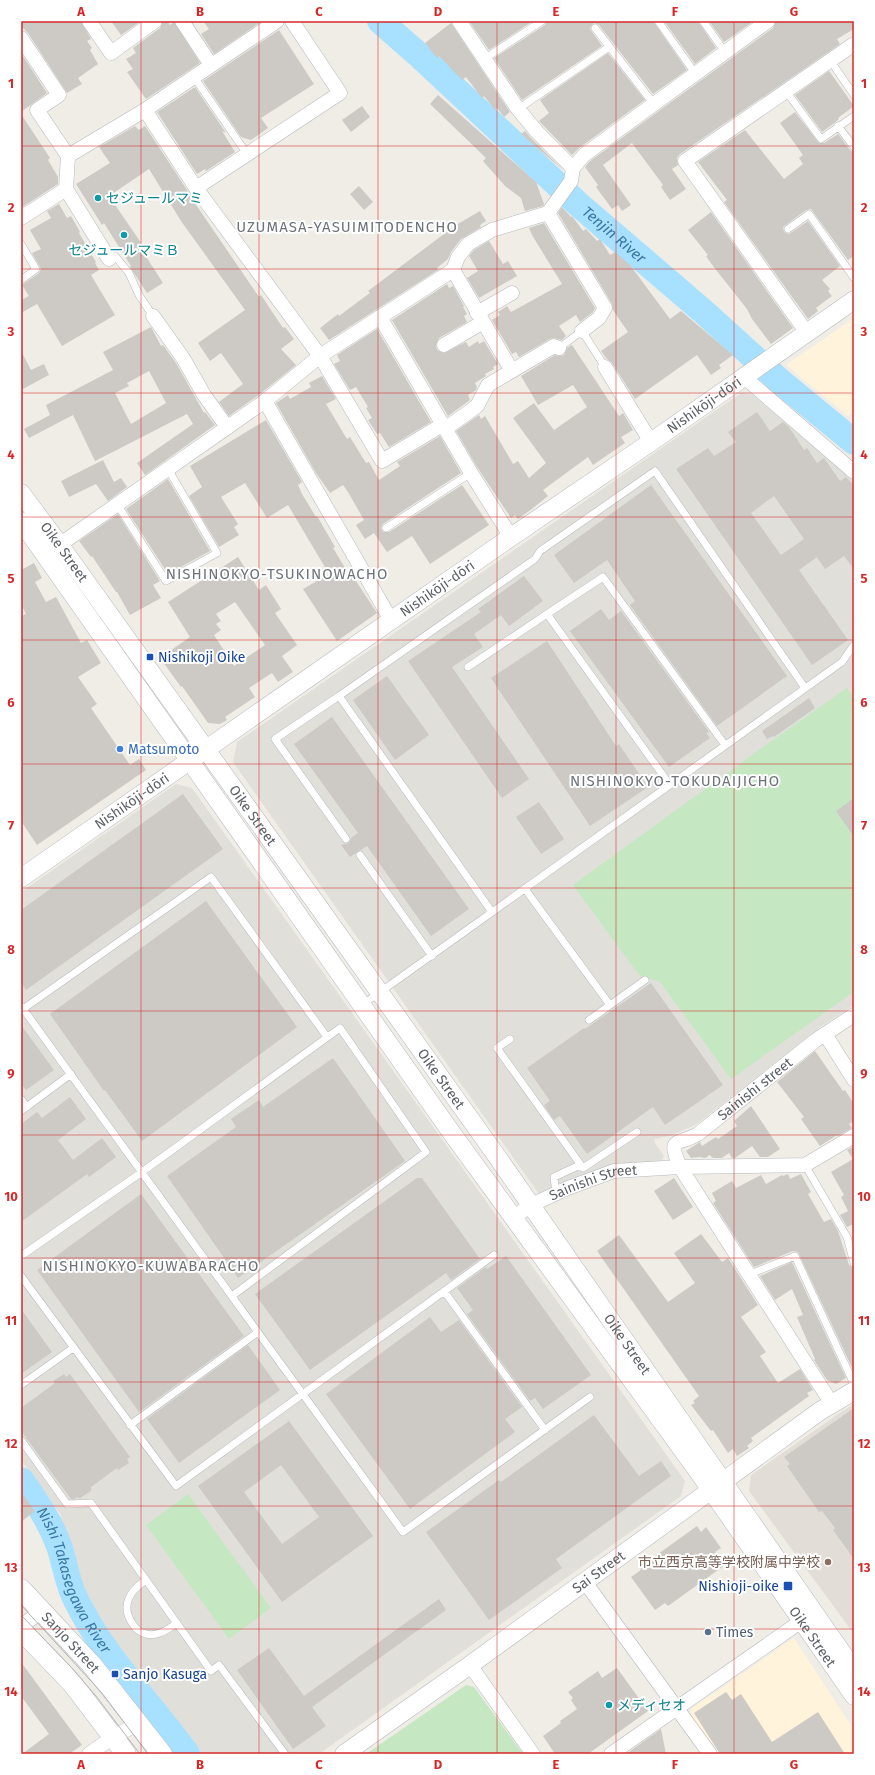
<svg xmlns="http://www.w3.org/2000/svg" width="875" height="1775" font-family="'Fira Sans','Noto Sans JP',sans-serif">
  <rect width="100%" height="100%" fill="#f0ede6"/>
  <path fill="#fff3dc" d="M854,318V412L848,416L786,365Z
    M794,1638L854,1730V1754H715L690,1719L691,1709Z"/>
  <path fill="#e1dfda" d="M741,393L755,395L854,481V1005L822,1026L697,1124L673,1135L654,1139L655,1143L664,1156L661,1162H638L612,1165L539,1194L233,762L237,742Z
    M176,784L192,788L685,1481L681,1496L319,1754H194L118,1655L93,1615L89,1612L59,1521L61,1515L21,1460V892Z"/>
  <path fill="#e2ded7" d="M854,1404V1634L749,1491L751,1475L841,1412Z"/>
  <path fill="#c5e8c2" d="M847,688L854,697V992L731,1079L660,982L639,975L573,885L767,744Z
    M188,1494L271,1608L229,1639L146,1525Z
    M466,1685L474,1687L523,1754H366Z"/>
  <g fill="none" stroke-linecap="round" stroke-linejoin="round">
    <g stroke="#a7e1ff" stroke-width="26">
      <path id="s1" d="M380,21L420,56L578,204L705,313L781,382L854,442"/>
      <path id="s2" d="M21,1480C36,1501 50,1521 59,1546C65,1563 67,1582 75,1598C103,1656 149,1702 187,1754"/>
    </g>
  </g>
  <path fill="#cdc9c5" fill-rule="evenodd" d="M21,21H81L91,39L87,41L92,48L90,50L98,64L78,78L82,84L67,93L28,33L21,26Z
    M111,21H141L121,35Z
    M163,21H167L170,25L174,22L200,63L146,99L127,72L133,69L126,59L136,53L133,48L160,28Z
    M203,21H262L214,54L201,34L209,29Z
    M469,21H533L489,50Z
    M547,21H653L687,70L653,94L599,25L594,23L591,26L590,29L602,46L522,100L494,58L545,25Z
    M664,21H698L716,48L695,64Z
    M709,21H754L724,42Z
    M776,21H854V29L837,39L840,44L680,154L677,158L678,165L672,169L686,189L670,200L661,187L663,185L632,143L603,165L631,205L622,211L618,205L612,209L596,187L598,185L585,167L590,161L773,28Z
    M451,23L510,112L504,117L497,108L495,110L484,96L482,98L466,77L462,80L439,56L437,58L425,43Z
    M279,30L314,84L261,118L268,128L251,140L241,137L203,81Z
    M21,53L47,93L21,112Z
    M608,53L645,100L579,148L572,155L539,121L549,113L540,100Z
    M829,71L854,106L838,118L839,119L833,124L822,132L795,95Z
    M195,87L226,133L222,131L235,152L206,171L205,169L197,174L157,112Z
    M438,95L536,182L544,204L543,206L525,211L521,198L505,186L483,161L486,158L430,104Z
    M362,106L370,117L351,132L342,120Z
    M795,112L819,143H824L838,134L850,150L854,152V256L848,260L811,209L806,210L783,227L784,232L789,234L808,221L840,266L822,280L830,289L828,291L832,296L816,308L818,311L808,319L724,202L727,200L698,162L745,130L784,179L803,164L799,158L803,155L780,123Z
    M21,114L50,158L48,160L58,177V184L21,208Z
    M135,126L139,130L145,126L191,196H190L259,297L261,295L283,328L285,327L294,339L281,349L296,365L260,394L229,416L219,402L243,384L221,353L210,361L198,343L245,310L181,221L149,169L109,196L148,253L145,255L163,283L147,293L130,267L131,266L104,223L102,225L76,184L110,163L99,147Z
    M525,131L531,138L563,170L521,134Z
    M359,186L373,202L364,210L350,194Z
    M59,204L67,218L71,216L80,232L79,233L96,262L95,263L99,270L91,275L115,315L62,346L37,304L21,313V300L29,296L22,285L39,273L41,269L32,253L41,249L30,230L51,218L47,211Z
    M562,207L571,217L572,216L583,231L586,229L597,241L600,239L610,255L615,252L630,265L670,319L681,311L733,355L719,365L721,368L711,375L697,355L635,399L612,363L607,359L601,351L628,332L613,310L612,304L558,213Z
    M480,211L486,221L480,225L481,227L461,239L451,252L448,259L437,268L438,270L329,340L320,328L338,314L339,316L363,298L370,293L368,291L456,225Z
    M711,212L793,328L771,344L752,319L747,309L713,266L706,256L708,255L688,230Z
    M544,223L595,308L593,312L580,322L576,315L559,326L566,336L562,340L554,338L550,339L519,357L516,352L512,354L492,320L500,315L498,312L507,306L511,312L562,284L532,235L529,228Z
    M489,241L503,264L508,261L517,276L479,298L467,278L478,271L469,256L474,250Z
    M447,284L449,288L453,286L464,306L463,307L467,314L464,316L467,322L439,338L436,345L437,350L444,353L466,342L469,347L478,341L479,344L484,341L498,364L493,367L494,369L485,374L486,376L475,383L477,387L476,390L468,395L470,400L448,416L392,320Z
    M151,327L161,346L163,345L176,363L204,413L205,412L215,425L145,475L137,463L193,424L187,414L95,461L73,415L29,438L24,429L50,415L46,405L113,370L103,352ZM149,371L166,403L131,424L115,393L129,386L127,383Z
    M377,329L431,422L389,447L380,433L377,434L368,420L372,418L366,408L368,407L356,387L350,390L334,364L340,361L337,355Z
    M572,345L619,416L623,413L633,430L621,437L625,443L593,465L588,457L543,490L548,496L533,508L518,519L515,515L511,518L477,467L456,431L479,415L481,419L485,416L513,464L518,461L529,478L546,463L513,418L534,403L554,430L587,407L573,385L538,405L521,376L555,355L560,356L564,355L567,348Z
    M21,351L31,370L44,364L49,375L21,390Z
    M322,376L336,399L326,404L347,439L350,437L366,463L369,462L379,480L400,466L397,462L440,436L461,473L383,524L381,528L383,532H389L462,485L489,525L430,564L412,536L387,552L374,533L365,539L356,525L364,520L348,492L343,485L330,493L316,473L276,403L288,395L290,399L311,387L309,383Z
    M757,412L770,431L783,422L789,427L804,450L807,448L817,463L824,458L840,481L846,477L854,486V569L844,556L825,569L817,557L799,570L848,640L812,665L676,469L708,448L714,456L736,442L728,432ZM774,496L804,539L781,555L751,513Z
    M266,420L302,482L298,485L302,494L316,517L317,516L335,547L333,548L350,576L352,575L377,613L337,641L303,589L329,574L288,505L267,518L245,483L221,497L238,524L234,527L239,535L219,547L189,496L202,487L190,466Z
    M103,460L114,482L121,478L127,487L108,501L96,484L69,497L61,481Z
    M168,479L210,551L168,574L126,509Z
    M651,485L787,676L717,726L630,605L635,601L607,560L574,583L554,555Z
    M118,514L160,581L153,585L161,598L130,615L117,592H116L92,556L91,557L79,541Z
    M238,557L259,590L266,585L281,609L275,613L297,645L282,656L293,672L278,682L272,673L249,688L255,697L225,717L227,720L220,724L208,723L182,686L181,687L160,658L190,637L168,602ZM235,602L265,645L234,666L214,635L221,630L216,624L221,621L216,614Z
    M34,563L42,578L35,582L46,602L56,597L81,643L87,640L101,663L78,677L97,704L91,708L130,765L139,759L146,770L37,845L21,821V616L26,614L21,604V570Z
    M524,576L543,601L509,626L501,615L474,634L483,647L452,667L529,779L502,798L408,661L481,612L478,609Z
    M601,609L609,620L621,611L709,732L706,733L710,738L669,767L570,631Z
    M547,641L616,746L619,744L648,787L590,826L491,678Z
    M387,676L429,735L395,760L353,700Z
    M809,698L815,708L774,737L773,736L767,739L762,731Z
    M332,717L469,909L431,936L367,846L350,857L341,845L349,843L351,838L358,833L294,744Z
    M183,794L223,849L26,990L21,983V910Z
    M854,798V837L836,811Z
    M539,802L564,839L541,854L516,817Z
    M206,901L297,1027L142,1141L105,1090L104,1091L50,1014Z
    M651,983L723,1085L665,1125L653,1107L587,1154L560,1116L554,1120L544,1105L550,1101L527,1068L584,1028L585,1029Z
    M21,1025L54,1070L26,1090L21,1084Z
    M815,1051L843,1091L845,1090L854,1104V1121L849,1124L852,1128L838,1136L837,1135L820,1146L801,1119L804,1117L777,1082Z
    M333,1058L405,1161L238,1278L167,1176L236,1127L231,1119L259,1100L263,1107Z
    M70,1097L86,1119L58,1140L73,1160L102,1138L116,1157L89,1177L87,1174L21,1222V1124L37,1112L42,1118Z
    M751,1106L780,1149L768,1157H760L752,1146L735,1158H732L729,1153L722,1158H713L710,1155L705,1158L699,1157L691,1158L686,1151L700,1142L702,1146L716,1137L718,1139L737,1126L734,1121Z
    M854,1146V1224L847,1227L840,1215L848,1211L841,1197L844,1195L831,1172L853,1159L847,1150Z
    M788,1174L790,1179L801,1174L811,1192L808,1194L824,1222L831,1219L838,1231L849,1265L854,1268V1372L798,1252L793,1251L754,1267L713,1203L716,1201L712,1193L732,1181L736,1188L761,1175L766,1184L782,1175L783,1176Z
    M417,1178H422L480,1259L451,1280L446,1273L310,1370L255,1294Z
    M674,1178L693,1207L673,1220L654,1191Z
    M141,1194L244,1336L139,1412L37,1270Z
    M701,1234L722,1262L728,1258L758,1305L741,1317L766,1352L760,1356L778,1383L800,1369L813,1390L807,1393L809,1396L751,1438L753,1441L747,1446L749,1448L737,1456L733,1449L728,1453L713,1430L711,1431L691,1405L695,1403L693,1401L699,1396L597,1251L619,1235L668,1302L695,1283L674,1253Z
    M506,1256L591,1375L543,1409L535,1398L530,1401L467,1314L473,1310L457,1288L486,1267L487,1269Z
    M792,1262L846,1378L836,1384L827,1380L814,1360L815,1359L797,1317L803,1315L792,1289L775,1300L760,1276Z
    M21,1309L52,1352L21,1374Z
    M430,1317L441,1332L459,1320L522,1407L505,1419L515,1432L410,1509L326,1394Z
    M248,1345L280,1390L179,1463L147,1419Z
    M64,1374L66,1377L70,1374L130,1457L127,1459L129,1463L118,1470L117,1468L91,1487V1491L80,1498L77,1497L74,1499H71L21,1431V1408L55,1383L53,1381Z
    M854,1408V1559L833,1530L835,1528L822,1511L819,1512L787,1466L790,1464L784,1457Z
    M594,1415L639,1476L661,1461L671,1476L556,1559L562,1568L489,1620L426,1532L499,1480L501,1482Z
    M289,1421L373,1536L282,1602L198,1486ZM281,1465L319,1517L282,1544L244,1492Z
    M21,1492L35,1511L21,1522Z
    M697,1526L701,1532L706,1527L721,1548L715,1552L725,1565L668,1606L665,1603L655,1610L631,1577L641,1570L640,1567Z
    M439,1599L446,1610L312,1707L326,1726L293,1749L237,1670L269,1648L304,1696Z
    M21,1662L82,1745L69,1754H22L49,1734L21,1696Z
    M617,1668L648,1711L588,1754H555L543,1736L561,1723L560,1721L577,1709L571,1700L573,1698L568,1692L598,1671L602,1678Z
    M726,1692L732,1700L741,1694L772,1742L818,1712L845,1754H720L694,1713Z
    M661,1729L666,1754H626Z"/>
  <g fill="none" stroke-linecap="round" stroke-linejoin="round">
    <g stroke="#b6b9bd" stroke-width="8">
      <path id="service" d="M658,21L695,73
        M703,21L725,52
        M595,28L653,103
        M484,59L542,21
        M830,60L854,95
        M194,77L247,154
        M786,91L821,139L854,116
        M518,109L609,47
        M838,126L854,147
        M788,229L809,214L854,278
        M21,244L36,269L21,280
        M109,259L115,256L129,273L139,295L153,316
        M559,348L582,331L605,367
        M117,504L166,581L217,553L168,469
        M386,528L471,473
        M547,614L603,577L725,745
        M468,667L547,614L670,785
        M339,696L535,559L540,551L655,471L805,688
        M346,839L275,739L339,696L492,912
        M360,855L432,956
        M525,889L610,1005
        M362,1005L842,662L854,645
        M21,1006L403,1532L590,1397
        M23,1009L211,877L327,1037
        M589,1020L645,980
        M510,1039L497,1048L583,1168L637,1132
        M21,1099L27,1107
        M21,1111L71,1074
        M805,1165L847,1237L854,1263
        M556,1193L554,1177L580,1165
        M21,1256L142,1172L340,1028L426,1152L232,1296
        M750,1274L795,1256L854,1384
        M21,1276L176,1486L494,1255
        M444,1291L545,1430
        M21,1385L73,1348
        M130,1425L258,1332
        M21,1440L67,1504L91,1503L211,1671L219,1665L285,1754
        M146,1580C131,1590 120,1605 132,1623C135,1628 140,1633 146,1634C158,1637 168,1629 177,1623"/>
    </g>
    <g stroke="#b6b9bd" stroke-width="15">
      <g id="minor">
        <path d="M89,21L111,53L155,21"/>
        <path d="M182,21L211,65"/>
        <path d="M459,21L518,109L537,132L573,168"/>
        <path d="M21,38L59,95L37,110L68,156L66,189L21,218"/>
        <path d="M145,110L196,188L320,356L382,461L442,425"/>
        <path d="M68,156L145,110L277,21"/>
        <path d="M196,188L340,93L292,21"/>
        <path d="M66,189L109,259"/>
        <path d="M548,213L605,308L599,318L582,331"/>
        <path d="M453,270L512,371"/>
        <path d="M477,313L512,293"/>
        <path d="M153,316L183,358L204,395L227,427"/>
        <path d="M380,317L471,473L511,537"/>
        <path d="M807,333L685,161L854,44"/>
        <path d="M444,345L483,322"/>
        <path d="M605,367L651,442"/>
        <path d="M743,376L854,472"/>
        <path d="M265,401L391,620"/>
        <path d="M445,429L477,406L488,385L554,346L559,348"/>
        <path d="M52,550L265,401L320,356L453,270L458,257L468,244L492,230L548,213L571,181L573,168L584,155L768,21"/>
        <path d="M825,1034L854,1080"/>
        <path id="s3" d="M513,1218L531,1205L568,1188L614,1171L680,1167L805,1165L854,1136"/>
        <path id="s4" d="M832,1404L680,1167C667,1136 677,1146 698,1134L816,1040L854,1015"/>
        <path d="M585,1582L710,1754"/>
        <path d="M21,1626L41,1612"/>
        <path d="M470,1665L533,1754"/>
        <path d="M89,1754L113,1737L139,1723"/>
        <path d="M611,1754L803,1620"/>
      </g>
    </g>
    <g stroke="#b6b9bd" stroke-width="19">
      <g id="tertiary">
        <path id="s5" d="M21,493L59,544L496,1155L854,1670"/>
        <path id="s6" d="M21,521L451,1132L697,1470L854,1696"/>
        <path id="s7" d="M21,878L511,537L651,442L854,300"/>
        <path id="s8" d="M344,1754L470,1665L820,1411L854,1391"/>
      </g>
    </g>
    <g stroke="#b7bbc0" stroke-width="21">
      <g id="secondary">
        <path id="s9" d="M21,1589L92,1665L162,1754"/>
        <path d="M21,1630L72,1683L126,1754"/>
      </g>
    </g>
    <use href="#service" stroke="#fff" stroke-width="7"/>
    <use href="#minor" stroke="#fff" stroke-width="14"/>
    <use href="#tertiary" stroke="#fff" stroke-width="18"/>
    <use href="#secondary" stroke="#fff" stroke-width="20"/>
    <path stroke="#b4b5b6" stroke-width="1" d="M21,1605L102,1693L148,1754
      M21,1615L70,1666L96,1696L140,1754"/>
  </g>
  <path fill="none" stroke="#d62828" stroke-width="1" stroke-opacity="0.55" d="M141,21V1754M259,21V1754M378,21V1754M497,21V1754M616,21V1754M734,21V1754M21,146H854M21,269H854M21,393H854M21,517H854M21,640H854M21,764H854M21,888H854M21,1011H854M21,1135H854M21,1258H854M21,1382H854M21,1506H854M21,1629H854"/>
  <g fill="#0f9aa8" stroke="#fff" stroke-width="1.5">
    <circle cx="98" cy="198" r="4"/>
    <circle cx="124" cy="235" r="4"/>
    <circle cx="609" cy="1705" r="4"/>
  </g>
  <g fill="#1a4fb4" stroke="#fff" stroke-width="1.5">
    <rect x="146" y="653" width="8" height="8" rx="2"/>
    <rect x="783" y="1581" width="10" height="10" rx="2"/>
    <rect x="111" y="1670" width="8" height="8" rx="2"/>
  </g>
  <circle fill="#3f7fe0" stroke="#fff" stroke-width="1.5" cx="120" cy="749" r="4"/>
  <circle fill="#8d6e63" stroke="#fff" stroke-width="1.5" cx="828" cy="1562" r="4"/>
  <circle fill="#5c6f8a" stroke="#fff" stroke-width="1.5" cx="708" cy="1632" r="4"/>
  <g text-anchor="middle" stroke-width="4" stroke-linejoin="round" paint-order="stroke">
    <g font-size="14" fill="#0d838f" stroke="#fff" text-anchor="start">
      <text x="106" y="203">セジュールマミ</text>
      <text x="124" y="255" text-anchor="middle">セジュールマミＢ</text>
      <text x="617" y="1710">メディセオ</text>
    </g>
    <g font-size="14" fill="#5d6267" stroke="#fff">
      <text dy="5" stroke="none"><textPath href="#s7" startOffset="831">Nishikōji-dōri</textPath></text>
      <text dy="5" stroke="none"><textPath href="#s5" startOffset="73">Oike Street</textPath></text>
      <text dy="5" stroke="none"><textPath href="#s7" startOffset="507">Nishikōji-dōri</textPath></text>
      <text dy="5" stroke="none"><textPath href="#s7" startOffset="135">Nishikōji-dōri</textPath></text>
      <text dy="5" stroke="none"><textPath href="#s5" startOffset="397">Oike Street</textPath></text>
      <text dy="5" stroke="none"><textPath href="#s5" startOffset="721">Oike Street</textPath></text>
      <text dy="5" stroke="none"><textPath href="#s4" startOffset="403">Sainishi street</textPath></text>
      <text dy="5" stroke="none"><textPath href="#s3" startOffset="89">Sainishi Street</textPath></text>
      <text dy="5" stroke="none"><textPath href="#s5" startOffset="1045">Oike Street</textPath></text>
      <text dy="5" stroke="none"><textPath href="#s8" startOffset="313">Sai Street</textPath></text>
      <text dy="5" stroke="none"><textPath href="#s6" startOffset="1368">Oike Street</textPath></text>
      <text dy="5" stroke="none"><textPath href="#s9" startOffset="73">Sanjo Street</textPath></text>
    </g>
    <g font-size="14" fill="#164399" stroke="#fff" text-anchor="start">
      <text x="158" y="662">Nishikoji Oike</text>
      <text x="779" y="1591" text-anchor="end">Nishioji-oike</text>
      <text x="123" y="1679">Sanjo Kasuga</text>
    </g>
    <g font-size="14" fill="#366cbe" stroke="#fff" text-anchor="start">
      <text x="128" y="754">Matsumoto</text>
    </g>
    <g font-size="14" fill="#785e54" stroke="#fff" text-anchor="end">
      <text x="820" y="1567">市立西京高等学校附属中学校</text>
    </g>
    <g font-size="14" fill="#4e5e75" stroke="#fff" text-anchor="start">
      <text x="716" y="1637">Times</text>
    </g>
    <g font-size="15" letter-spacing="1" fill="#6e7479" stroke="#fff">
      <text x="347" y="232">UZUMASA-YASUIMITODENCHO</text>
      <text x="277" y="579">NISHINOKYO-TSUKINOWACHO</text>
      <text x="675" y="786">NISHINOKYO-TOKUDAIJICHO</text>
      <text x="151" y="1271">NISHINOKYO-KUWABARACHO</text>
    </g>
    <g font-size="15" font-style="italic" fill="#3a77a3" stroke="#fff">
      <text dy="5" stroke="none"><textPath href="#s1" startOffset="317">Tenjin River</textPath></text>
      <text dy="5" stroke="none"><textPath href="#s2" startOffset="114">Nishi Takasegawa River</textPath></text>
    </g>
  </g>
  <rect width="875" height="1775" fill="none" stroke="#ffffff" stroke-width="44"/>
  <rect x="22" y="22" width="831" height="1731" fill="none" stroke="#d62828" stroke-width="1.5"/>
  <g font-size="13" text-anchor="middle" font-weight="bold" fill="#d62828">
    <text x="81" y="16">A</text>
    <text x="200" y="16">B</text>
    <text x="319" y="16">C</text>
    <text x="438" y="16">D</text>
    <text x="556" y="16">E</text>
    <text x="675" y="16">F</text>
    <text x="794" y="16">G</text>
    <text x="11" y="88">1</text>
    <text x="864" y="88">1</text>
    <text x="11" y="212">2</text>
    <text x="864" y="212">2</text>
    <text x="11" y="336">3</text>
    <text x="864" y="336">3</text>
    <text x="11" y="459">4</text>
    <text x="864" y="459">4</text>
    <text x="11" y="583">5</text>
    <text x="864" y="583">5</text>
    <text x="11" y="707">6</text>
    <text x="864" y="707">6</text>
    <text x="11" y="830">7</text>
    <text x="864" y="830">7</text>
    <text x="11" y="954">8</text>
    <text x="864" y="954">8</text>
    <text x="11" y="1078">9</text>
    <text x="864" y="1078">9</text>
    <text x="11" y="1201">10</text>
    <text x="864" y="1201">10</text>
    <text x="11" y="1325">11</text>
    <text x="864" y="1325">11</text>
    <text x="11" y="1448">12</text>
    <text x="864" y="1448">12</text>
    <text x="11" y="1572">13</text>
    <text x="864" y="1572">13</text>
    <text x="11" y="1696">14</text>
    <text x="864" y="1696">14</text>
    <text x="81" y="1769">A</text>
    <text x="200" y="1769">B</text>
    <text x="319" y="1769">C</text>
    <text x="438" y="1769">D</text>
    <text x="556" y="1769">E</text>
    <text x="675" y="1769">F</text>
    <text x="794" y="1769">G</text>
  </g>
</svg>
